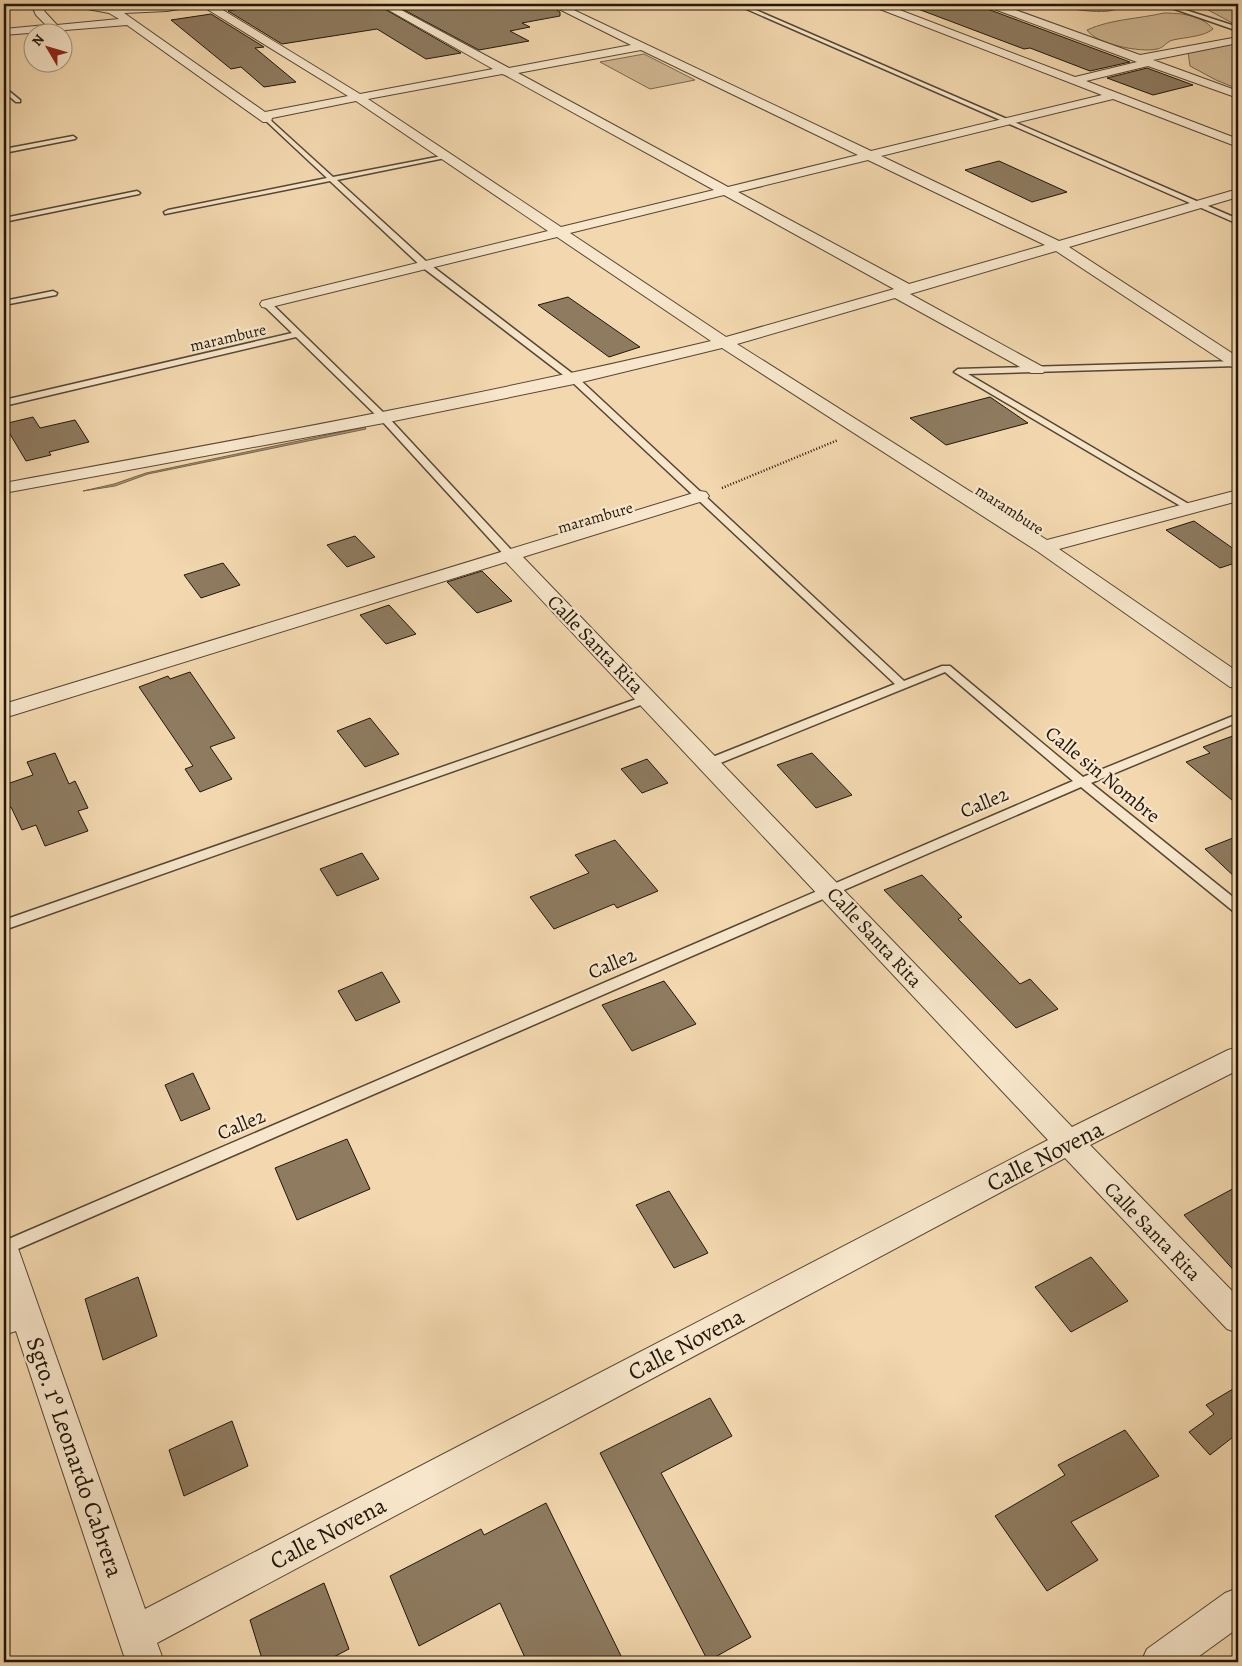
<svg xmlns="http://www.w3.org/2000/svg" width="1242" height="1666" font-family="Alegreya,serif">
  <rect width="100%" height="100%" fill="#f3d8af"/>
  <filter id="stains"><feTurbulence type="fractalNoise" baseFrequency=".004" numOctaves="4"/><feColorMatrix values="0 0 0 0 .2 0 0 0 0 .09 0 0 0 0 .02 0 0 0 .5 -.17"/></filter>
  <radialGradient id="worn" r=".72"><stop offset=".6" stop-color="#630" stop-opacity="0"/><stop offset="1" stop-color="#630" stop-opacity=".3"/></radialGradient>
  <path fill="#cfb793" stroke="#78674e" d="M1050,4H1117L1119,7C1110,17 1063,8 1050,4Z
    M1197,4L1238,5V26Z
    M1164,13C1180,13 1202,15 1213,29C1203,37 1186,37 1173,40C1167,41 1164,48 1157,49C1141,53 1096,44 1087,30C1111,19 1138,19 1164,13Z
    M1238,43V89L1216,80L1190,66L1188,52L1219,45Z
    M644,54L695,80L650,89L600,62Z"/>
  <path fill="#ac9677" stroke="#74634b" d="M365,427L366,429L148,474L115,486L83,491L114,484L146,473Z"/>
  <path fill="#8e7b60" stroke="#21170a" d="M269,4H376L461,53L426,59L377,29L282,44L228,11Z
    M393,4H547L560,12V16L522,23L530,27L510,31L529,41L479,50Z
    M910,4H974L1130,62L1090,71L1030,48L1024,49L910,6Z
    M211,14L264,47L255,48L296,82L264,87L241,67L231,69L171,20Z
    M1147,68L1193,85L1153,95L1107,78Z
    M999,161L1067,192L1032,202L965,170Z
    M568,297L640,347L609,357L538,305Z
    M990,397L1028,423L946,445L910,418Z
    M33,417L40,428L75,420L89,442L49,452L51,455L26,461L4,424Z
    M1194,521L1238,552V562L1220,568L1166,530Z
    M355,536L375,557L347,567L327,545Z
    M223,563L240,585L201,598L184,575Z
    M482,571L512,601L477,613L447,582Z
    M389,605L416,634L386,644L360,615Z
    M190,672L235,738L210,747L232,779L200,792L185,769L193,766L139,687L168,676L170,679Z
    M370,718L399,754L365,767L337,731Z
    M1238,734V805L1186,762L1210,753L1203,747Z
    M55,753L69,784L75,781L88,808L78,811L88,831L45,846L36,825L22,830L11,807L4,809V785L33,775L27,762Z
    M812,753L852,795L816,808L777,765Z
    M647,759L668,783L642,793L621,769Z
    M1238,836V880L1205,849Z
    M615,840L658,891L617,908L614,904L554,929L530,897L589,873L575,855Z
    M362,853L379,879L337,896L320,869Z
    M922,875L962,917L958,919L1020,984L1030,979L1058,1009L1016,1028L884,890Z
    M382,972L400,1002L356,1021L338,991Z
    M664,981L696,1024L632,1051L602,1005Z
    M193,1073L210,1109L181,1121L165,1085Z
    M347,1139L370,1189L297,1220L275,1168Z
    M1238,1186V1275L1184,1215Z
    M669,1191L708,1253L674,1268L636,1205Z
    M1091,1257L1128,1301L1071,1332L1035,1287Z
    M138,1277L157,1336L103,1360L85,1299Z
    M1238,1386V1443L1233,1437L1210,1455L1189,1432L1214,1414L1206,1405Z
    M710,1398L732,1436L661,1473L751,1637L708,1661L600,1453Z
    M232,1421L248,1466L184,1496L169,1450Z
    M1125,1430L1159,1476L1071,1522L1098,1560L1047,1591L995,1516L1065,1475L1058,1465Z
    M546,1503L624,1662H527L500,1603L419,1646L390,1576L481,1529L484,1535Z
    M324,1583L349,1649L324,1662H263L250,1620Z"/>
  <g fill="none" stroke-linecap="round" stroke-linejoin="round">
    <g stroke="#564733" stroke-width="3">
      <path id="lane" d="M735,4H742L1238,219V224Z
        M1160,4H1167L1238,27V31Z
        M4,87L20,100V102H16L4,92Z
        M267,117L333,177L447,155L448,156L445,158L337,180L428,263L577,377L904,681L942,666H950L1083,777L1238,714V722L1091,783L1238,901V913L1233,911L1081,787L4,1255V1241L1073,781L945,672L713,766H705L703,763L705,760L895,684L571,381L422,267L330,181L165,214L164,212L168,210L327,178L265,120V118Z
        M73,136L76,138L75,139L4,153V149Z
        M137,191L140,193L139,194L4,222V218Z
        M53,291L57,293L56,295L4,305V301Z
        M264,302H270L387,416L515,554V558H507L381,420L296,337L4,406V400L292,333L264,306Z
        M1238,361L1237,366L968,374L1192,506V510L1189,511L954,372L958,369Z
        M648,695L652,697L654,699L652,701L4,930V920Z"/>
    </g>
    <g stroke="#564733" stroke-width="2">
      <path id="street" d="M31,4H41L45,12L57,25L119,19L109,13L77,7L72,4L123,7L213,4L360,94L493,69L378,4H390L509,68L631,45L549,4H561L871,151L1102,95L872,6L871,4H884L1075,77L1137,62L986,6L985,4H999L1140,55L1238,37V43L1153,60L1238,91V98L1148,66L1086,81L1238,139V147L1113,99L881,156L1059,241L1238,189V197L1069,247L1238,357V369L1232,367L1056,251L910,294L1043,367L1045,370L1043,373H1031L895,298L737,344L1047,540L1238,490V501L1059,549L1238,672V688L1230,687L1037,551L722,348L574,384L384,423L4,493V483C241,439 477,397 711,341L557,237L267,308L262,307L260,304L262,301L548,231L356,101L272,118L271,122H263L127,25L4,35V29L46,25L36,15ZM202,5V6L348,96L265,112L124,13L167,11ZM641,50L858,155L728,187L518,73ZM502,74L505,75L714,190L561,227L368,99ZM868,160L1045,245L909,284L738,192ZM724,195L894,289L726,337L570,233Z
        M700,491L706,492L709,496L706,500L523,557L1072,1127L1228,1050L1238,1047V1070L1090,1145L1238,1297V1333L1227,1329L1065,1158L157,1643L164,1662H126L16,1331L4,1335V1306L6,1304L4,1296V1238L15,1241L19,1251L145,1609L1048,1140L506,562L4,718V704Z
        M1238,1588V1628L1191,1662H1141L1147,1649L1225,1593Z"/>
    </g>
    <path stroke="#21170a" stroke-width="2.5" stroke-dasharray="1 2" stroke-linecap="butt" d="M722,488L838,440"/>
    <use href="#lane" fill="#f7e6cb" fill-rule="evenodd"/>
    <use href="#street" fill="#f7e6cb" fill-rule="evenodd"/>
  </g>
  <g text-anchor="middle" stroke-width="4.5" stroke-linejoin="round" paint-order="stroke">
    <g font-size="16" fill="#21170a" stroke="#f7e6cb">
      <text transform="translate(228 337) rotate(-13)" y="6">marambure</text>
      <text transform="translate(1010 509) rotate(33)" y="6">marambure</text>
      <text transform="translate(595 517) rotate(-16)" y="6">marambure</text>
    </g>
    <g font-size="20" fill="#21170a" stroke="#f7e6cb">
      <text transform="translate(596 644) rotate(46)" y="7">Calle Santa Rita</text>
      <text transform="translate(1103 774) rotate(39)" y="7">Calle sin Nombre</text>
      <text transform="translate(984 802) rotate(-23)" y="7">Calle2</text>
      <text transform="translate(875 937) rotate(47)" y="7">Calle Santa Rita</text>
      <text transform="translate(612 963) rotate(-23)" y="7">Calle2</text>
      <text transform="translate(241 1124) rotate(-23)" y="7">Calle2</text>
      <text transform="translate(1153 1231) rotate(46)" y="7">Calle Santa Rita</text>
    </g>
    <g font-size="24" fill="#21170a" stroke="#f7e6cb">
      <text transform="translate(1045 1156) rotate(-27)" y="8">Calle Novena</text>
      <text transform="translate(686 1344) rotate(-28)" y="8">Calle Novena</text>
      <text transform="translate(75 1457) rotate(71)" y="8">Sgto. 1º Leonardo Cabrera</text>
      <text transform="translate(328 1533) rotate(-28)" y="8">Calle Novena</text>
    </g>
  </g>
  <rect width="1242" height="1666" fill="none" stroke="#f3d8af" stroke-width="20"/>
  <rect x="5" y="5" width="1232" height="1656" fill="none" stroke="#21170a" stroke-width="2.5"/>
  <rect x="10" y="10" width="1222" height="1646" fill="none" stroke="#21170a"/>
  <g transform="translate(48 48) rotate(308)"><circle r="24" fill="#f7e6cb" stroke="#a1937e"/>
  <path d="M0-4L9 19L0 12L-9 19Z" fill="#8f2418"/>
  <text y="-8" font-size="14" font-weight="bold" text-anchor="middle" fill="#21170a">N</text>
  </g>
  <rect width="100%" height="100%" filter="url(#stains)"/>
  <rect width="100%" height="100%" fill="url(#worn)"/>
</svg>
